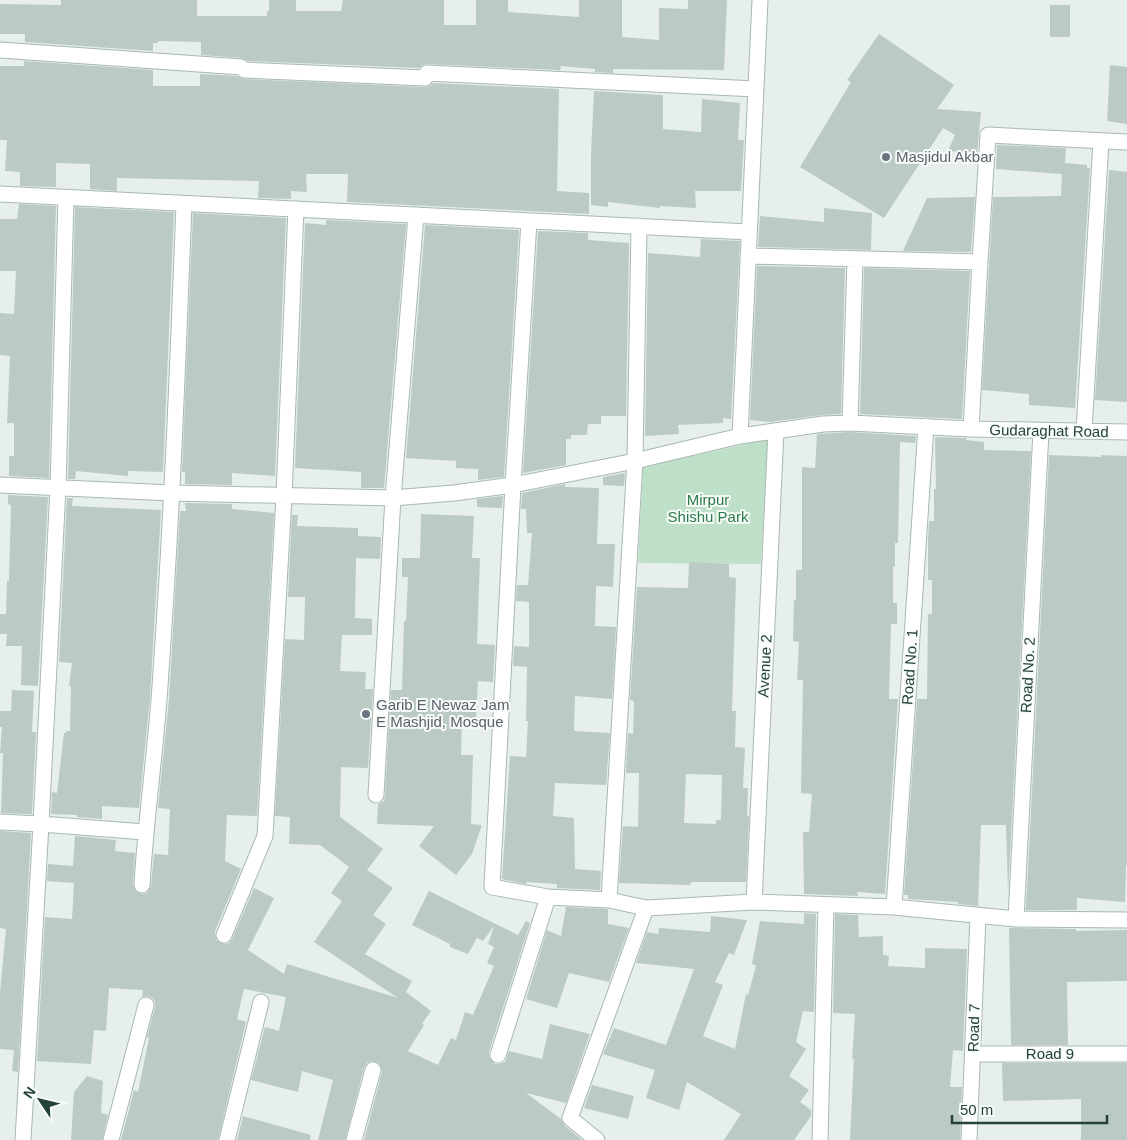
<svg xmlns="http://www.w3.org/2000/svg" width="1127" height="1140" font-family="Arial,sans-serif">
  <rect width="100%" height="100%" fill="#e6efeb"/>
  <path fill="#bfe0c8" d="M768,439L761,564L638,563L643,467Z"/>
  <path fill="#bbcac4" fill-rule="evenodd" d="M61,0H197V16H267V11H269V0H296V11H341L343,0H444V25H476V0H508V12L579,17V0H622V37L659,40V8L688,9V0H727L724,70L613,69V73L595,72V69L561,66L560,70L427,64L422,65L419,68L248,61L242,58L201,55V42L158,41V43H153V51L25,42V34H0V4L61,5Z
    M1050,5H1070V37H1050Z
    M879,34L954,85L937,109L981,112L977,153L948,151L955,135L943,128L884,218L800,167L851,82L847,80Z
    M24,61L153,70V86H200V74L237,76L244,79L425,87L430,86L433,83L559,89L557,191L589,193V214L347,202L348,174H306L307,192L291,191V199L258,198L259,181L117,178V191L90,189V164L56,163V187L20,186V172L5,171L7,140H0V66H24Z
    M1110,65L1127,67V124L1107,121Z
    M594,91L663,95V129L701,132L702,99L740,103L738,140H744L741,191H695L696,208L660,206V208L608,202V207L591,205V154Z
    M997,145L1066,148L1065,163L1087,165V168H1090L1075,408L1029,405V394L982,390L993,197L1061,196L1062,174L996,169Z
    M1109,170L1127,172V402L1095,400Z
    M975,197L971,252L903,251L927,198Z
    M19,204L56,206L49,478L9,476V456H14V423H7L10,356L0,355V313L14,314L16,271H0V219H17Z
    M75,207L174,212L163,472L128,471V476L76,471L75,479H68Z
    M824,208L872,213L871,250L758,247L760,216L824,222Z
    M193,213L286,218L275,476L232,473V485L185,484V472H182Z
    M326,220L406,224L384,488H361V472L295,468L305,223L326,225Z
    M425,225L519,230L504,477L478,480V469L456,468V461L406,458Z
    M538,231L588,233V240L629,243L626,416H601V424H588L587,435H571V439H566V465L523,473Z
    M701,239L740,241L731,419L723,418V423L678,425L679,434L645,436L648,253L700,257Z
    M757,266L845,268L841,414L822,415L770,422L750,420Z
    M864,268L970,271L962,419L860,414Z
    M850,432L916,436L915,443L900,442L898,543H895V567L893,566V603H897V624H891L889,699H898L885,894L857,892L858,896L804,894L803,832H809L812,794L801,793L803,680H797L799,642L793,641L794,600H796V570H802V467L815,468L817,434Z
    M935,437L966,438V440L984,442V450L1031,451L1008,893L1006,825H981L978,906L958,904V902L908,899V895H904L917,699H927L928,614H932V580H928V539L929,521H934V489H936Z
    M1049,455L1101,457V455L1127,456V865H1126L1125,902L1077,898V910H1026Z
    M625,473L624,486L603,485V477Z
    M565,484V487L599,488L597,544H615L613,587L596,586L595,626L616,627L612,699L575,696L574,731L610,733L606,785L555,783L553,816L574,818L575,869L601,871L600,890L557,888V884L527,882L526,884L502,879L510,756L526,757L528,721H526L527,667L513,666L514,646L529,647V602L516,601L517,585H528L532,533H527L526,509H521L522,493Z
    M8,495L48,497L38,686L21,685L22,646H6L7,634H0V614H6L7,581H9L11,505L8,504Z
    M503,496L502,508L477,507V499Z
    M67,498H73L72,506L161,510L150,697L139,808L102,806V819L77,817V815L51,814L52,792L57,793L64,733H66V731H70L71,686H69L72,663L59,662Z
    M185,503L232,504V509L274,513L257,816L227,815L225,861L241,869L215,931L216,940L225,944L229,943L232,939L254,888L274,898L248,950L284,974L287,964L398,998L314,942L342,901L331,893L349,867L320,845L289,844L290,817L275,816L285,639L304,640L305,597H288L292,515H298L297,526L358,528V536L381,537L380,559L356,558L355,618L372,619V635H342L340,671L366,672L365,689H373L368,768L341,767L340,817L383,849L367,870L393,888L373,915L386,924L365,954L412,981L406,992L431,1011L422,1024L424,1025L408,1051L438,1065L451,1038L456,1040L465,1012L473,1015L494,966L487,963L494,947L488,944L494,926L483,941L477,938L468,954L450,947V944L412,925L429,891L518,935L526,921L530,923L489,1052V1057L495,1064H500L505,1062L509,1051L542,1059L550,1024L590,1034L566,1103L526,1093L561,1119L564,1125L582,1140H364L382,1072L379,1063L371,1061L367,1063L364,1068L345,1140H318L333,1080L302,1071L298,1092L251,1080L265,1027L279,1031L286,997L244,989L237,1019L246,1022L218,1140H121L134,1090L138,1092L149,1038L147,1037L155,1007V1002L152,998L148,996L142,997L143,990L109,988L106,1031L94,1030L91,1064L37,1061L45,917L72,919L74,883L47,881L48,864L73,866L75,836L116,840L115,851L135,853L133,885L136,892L142,894L147,893L151,886L154,854L168,855L170,809L158,808L169,699L180,511H186Z
    M421,514L474,516L472,558H480L477,644L495,645L493,682L478,681L476,719L462,718L461,755H473L471,824L482,825L472,854L456,875L419,846L434,826L377,824L378,804L384,801L385,796L391,690H402L404,621H406L408,577H402V558H420Z
    M689,562L729,564V577L736,578L732,711H736L735,747L745,748L743,788H748L747,816H749L746,882H691L690,885L619,883L623,826L638,827L639,773H626L628,733L633,734L634,701L630,700L637,587L688,588ZM686,774L722,775L721,820H716V824L684,823Z
    M12,690L34,691L32,732H36L32,814L1,813L3,753H0L2,727H0V711H11Z
    M0,831L31,833L18,1072L12,1071L14,1050L0,1049V993L6,929L0,928Z
    M566,907L608,909V924L629,928L609,982L569,973L557,1008L526,999L547,930L561,936Z
    M804,913L816,914L814,1012L803,1011L796,1042L806,1049L789,1076L809,1090L800,1102L811,1110V1116L794,1140H724L741,1114L687,1082L679,1110L646,1098L655,1070L603,1054L614,1028L666,1045L694,969L636,963L647,932L658,934L659,928L710,932L711,916L747,920L734,955L729,953L715,982L723,985L703,1036L735,1049L746,994L748,995L756,966L752,964L760,921L804,924Z
    M835,914L858,915L859,937L883,936V955L889,956L888,966L925,968V948L967,949L963,1051L953,1050L950,1087H962L960,1140H850L854,1057L852,1060L855,1014L833,1013Z
    M1009,928L1076,929V931L1127,930V981L1067,982L1068,1045H1011Z
    M1002,1063H1127V1140H1081V1099L1003,1101Z
    M87,1076L103,1081L101,1113L108,1115L102,1140H71L74,1092Z
    M592,1085L634,1096L628,1119L584,1108Z
    M243,1116L311,1135L310,1140H237Z"/>
  <g fill="none" stroke-linecap="round" stroke-linejoin="round">
    <g stroke="#a8b8b2" stroke-width="17">
      <path id="minor" d="M0,50L241,67L244,70L425,78L427,73L756,89
        M0,194L749,232
        M529,221L513,485L492,887L548,897L609,900L646,908L754,902L894,907L1016,919L1127,920
        M748,256L980,262
        M850,423L855,259
        M971,429L980,262L988,135L1127,142
        M1084,431L1101,141
        M740,436L760,0
        M0,485L172,493L393,498L454,493L513,485L635,461L740,436L823,424L850,423L971,429L1127,432
        M376,795L393,498L416,215
        M0,822L41,824L145,832
        M142,885C146,814 157,743 161,671C172,515 178,360 184,204
        M609,900L635,461L639,226
        M754,902L776,431
        M894,907L926,426
        M1016,919L1041,431
        M224,935L265,836L284,496L296,209
        M973,1054H1127
        M498,1055L548,897
        M23,1140L41,824L58,488L66,198
        M111,1140L146,1005
        M227,1140L261,1002
        M354,1140L373,1070
        M597,1140L570,1118L646,908
        M820,1140L826,906
        M969,1140L978,916"/>
    </g>
    <use href="#minor" stroke="#fff" stroke-width="15"/>
  </g>
  <g fill="#6b7280" stroke="#f7fbf9" stroke-width="2">
    <circle cx="886" cy="157" r="5"/>
    <circle cx="366" cy="714" r="5"/>
  </g>
  <g text-anchor="middle" stroke-width="4" stroke-linejoin="round" paint-order="stroke">
    <g font-size="15" fill="#5b616d" stroke="#f7fbf9" text-anchor="start">
      <text x="896" y="162">Masjidul Akbar</text>
      <text x="376" y="710">Garib E Newaz Jam<tspan x="376" dy="17">E Mashjid, Mosque</tspan></text>
    </g>
    <g font-size="15" fill="#24423a" stroke="#f7fbf9">
      <text transform="translate(1049 431) rotate(1)" y="5">Gudaraghat Road</text>
      <text transform="translate(765 666) rotate(-87)" y="5">Avenue 2</text>
      <text transform="translate(910 667) rotate(-86)" y="5">Road No. 1</text>
      <text transform="translate(1028 675) rotate(-87)" y="5">Road No. 2</text>
      <text transform="translate(974 1028) rotate(-88)" y="5">Road 7</text>
      <text x="1050" y="1059">Road 9</text>
    </g>
    <g font-size="15" fill="#2d7a4b" stroke="#f7fbf9">
      <text x="708" y="505">Mirpur<tspan x="708" dy="17">Shishu Park</tspan></text>
    </g>
  </g>
  <g transform="translate(40 1100) rotate(305)" stroke="#f7fbf9" stroke-width="4" paint-order="stroke">
  <path d="M0-4L9 19L0 12L-9 19Z" fill="#24423a"/>
  <text y="-8" font-size="14" font-weight="bold" text-anchor="middle" fill="#24423a">N</text>
  </g>
  <path d="M952 1115v8h155v-8" fill="none" stroke="#24423a" stroke-width="2.5"/>
  <text x="960" y="1115" font-size="15" fill="#24423a" stroke="#f7fbf9" stroke-width="4" paint-order="stroke">50 m</text>
</svg>
